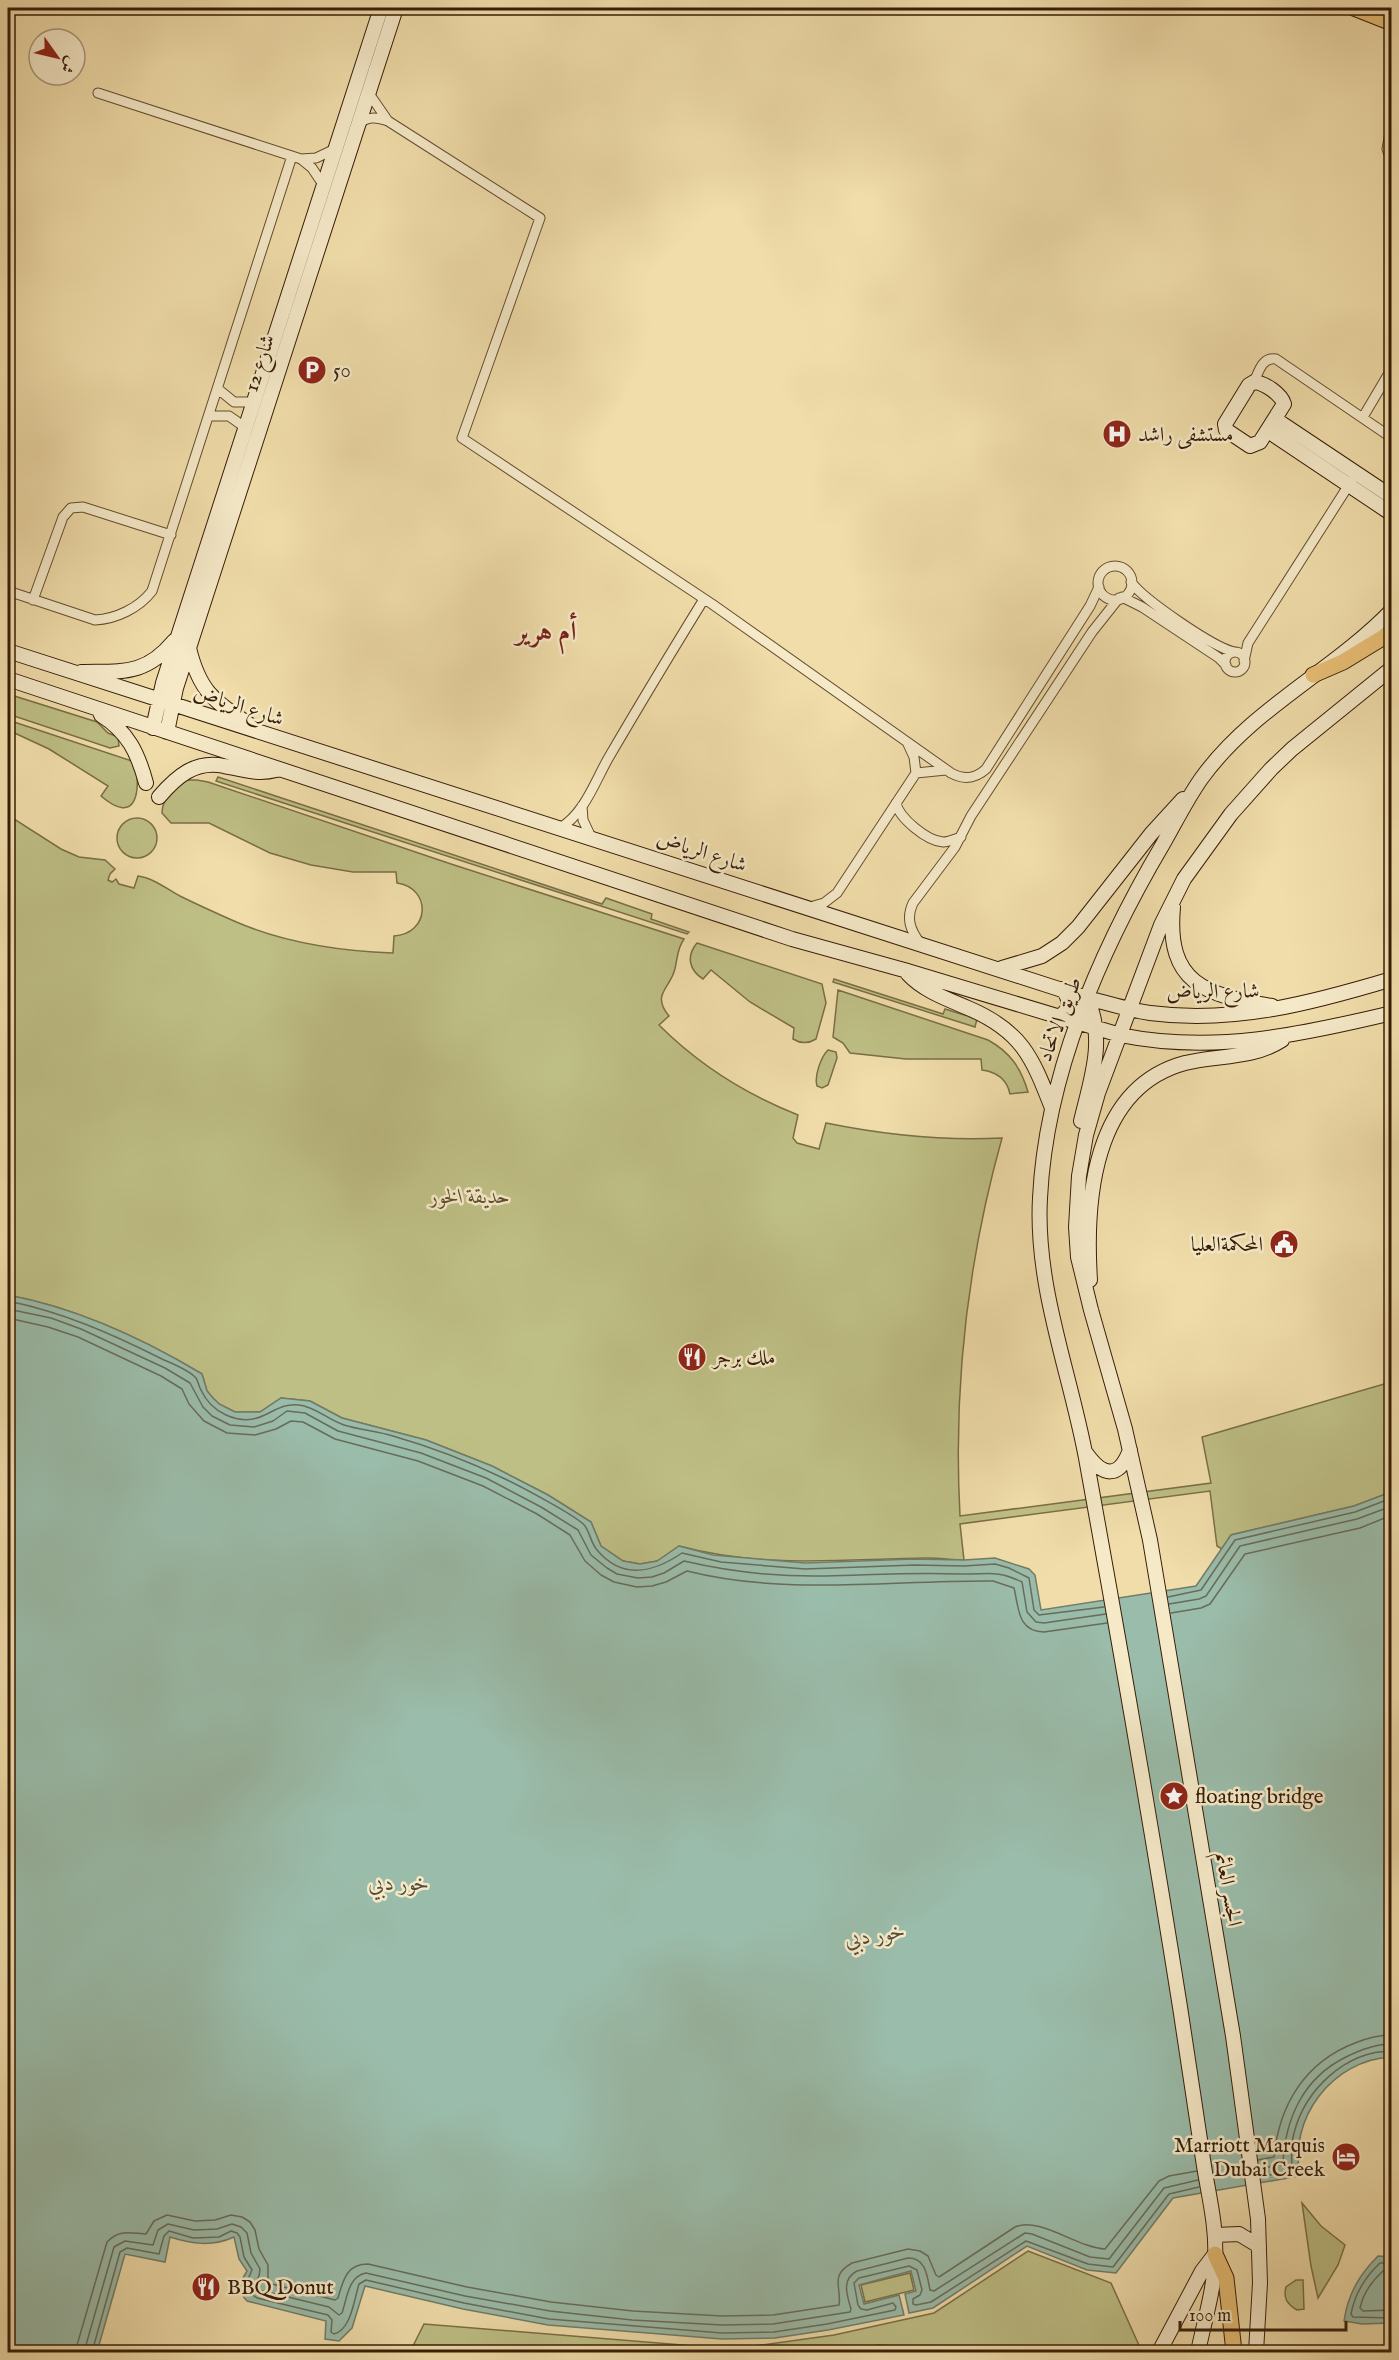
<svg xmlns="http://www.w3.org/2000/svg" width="1399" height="2360" font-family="'IM FELL English',Amiri,serif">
  <rect width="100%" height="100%" fill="#f0ddaa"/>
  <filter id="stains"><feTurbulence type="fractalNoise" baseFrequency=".00333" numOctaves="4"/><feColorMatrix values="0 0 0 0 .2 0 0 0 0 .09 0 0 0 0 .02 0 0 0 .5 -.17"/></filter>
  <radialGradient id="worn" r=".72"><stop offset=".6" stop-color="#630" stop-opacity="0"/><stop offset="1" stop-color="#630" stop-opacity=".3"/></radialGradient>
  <path fill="#bebf85" stroke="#7a6e46" stroke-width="1.5" d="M8,694L97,722L108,733L118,737L119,746L110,748L8,714Z
    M8,720L135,762C141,790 137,827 101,796L108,786L49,749L8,730Z
    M218,777L602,904L606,898L652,914L651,919L689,932L687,934L216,781Z
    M185,780H197L208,782L451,864L684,939C676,950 678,960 674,972C668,990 652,995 669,1016L659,1025C700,1066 745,1094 798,1115L793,1138L797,1143L819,1149L826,1123C885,1135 941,1141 1002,1138C967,1263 953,1387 960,1516L1211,1483L1202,1437L1391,1382V1492L1354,1506L1231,1535L1222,1549L1217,1546L1210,1491L960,1524L964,1560C952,1560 940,1558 927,1558C840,1559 766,1569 679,1546L658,1561L640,1564L623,1561L601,1546L591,1522L548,1495L492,1466L426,1440L342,1418L310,1401L281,1398L260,1412H235L219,1404L213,1398L207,1391L202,1374C142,1338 77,1308 8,1295V815L61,849L79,857L105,860L115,869L110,874L108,880L112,882L116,879L119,884L134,888L138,876C153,878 167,889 180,896C198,905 216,913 234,921C284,943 340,951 393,953L394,936C430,934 432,888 397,883L396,872H353L311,865L270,853L209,823H171L162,813C162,798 174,789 185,780Z
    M117 838a20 20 0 1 1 40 0a20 20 0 1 1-40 0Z
    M697,943L822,984L826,1003L816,1039C808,1044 801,1044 793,1039L794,1028L750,1002L711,970L703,979C689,970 686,956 697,943Z
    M834,979L943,1014L945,1009L977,1019L975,1027L833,982Z
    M838,990L988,1040C1010,1052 1021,1068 1028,1092L1010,1094C1007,1079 997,1072 982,1070L981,1059H906L850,1053L843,1043L833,1037Z
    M828,1050L836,1052L837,1058L828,1085L822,1088L817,1086C814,1076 821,1057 828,1050Z
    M1302,2203L1321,2226L1345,2245L1338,2265L1318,2298L1311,2266Z
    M1028,2251L1111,2283L1142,2352H935L925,2348L878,2345L855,2352H410L424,2324L732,2349L834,2335L934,2313Z
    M910,2273L914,2290L865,2302L861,2285Z
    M1296,2280H1303L1304,2309L1297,2310C1287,2304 1283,2298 1286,2287Z"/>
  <path fill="#9abcaa" stroke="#727c69" stroke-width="1.5" d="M8,1295C77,1308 142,1338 202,1374L207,1391L213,1398L219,1404L235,1412H260L281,1398L310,1401L342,1418L426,1440L492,1466L548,1495L591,1522L601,1546L623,1561L640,1564L657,1561L679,1546L713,1555L805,1563L914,1559L964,1560L995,1558L1029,1569L1035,1575L1041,1610L1196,1586L1231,1535L1354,1506L1391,1492V2057C1332,2060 1288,2119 1300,2176L1173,2198L1116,2273L1087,2270L1027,2246L933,2308L909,2313L905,2294L916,2291L911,2271L859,2285L864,2304L899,2295L904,2315L828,2330L775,2338L722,2339L548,2325L463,2309L365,2286L352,2328L339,2341L325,2339L326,2321L247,2301C236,2289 239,2284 247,2271L239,2259L234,2237C212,2247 192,2244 170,2237L165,2262L125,2254L97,2352H8Z
    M1378,2256L1391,2257V2323L1362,2324L1344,2321C1348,2294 1359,2275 1378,2256Z"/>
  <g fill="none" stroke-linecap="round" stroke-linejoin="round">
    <path stroke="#686c59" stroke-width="1.5" d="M8,1301C62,1312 110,1333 160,1358C170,1363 188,1369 196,1378C198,1381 199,1387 201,1390C206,1401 215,1410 226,1415C262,1431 272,1401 299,1405C316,1407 328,1420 344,1425C360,1430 377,1431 393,1436C431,1447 468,1461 503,1478C516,1484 579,1517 585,1526C590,1533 591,1543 597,1550C623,1581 654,1572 682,1553L721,1562L805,1569L915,1565L964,1566L995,1564L1009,1568L1029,1578L1034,1610L1039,1615L1104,1607
      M8,1309L51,1318L81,1329L165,1368L190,1383L203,1407L212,1416L230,1425L254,1427L273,1421L287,1411L305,1413L338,1431L421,1453L486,1478L541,1507L578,1530L591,1555L607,1568L617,1574L638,1578L652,1577L664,1573L684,1561C731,1572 778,1577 826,1576C871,1575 915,1572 959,1574C986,1575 996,1569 1022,1582L1027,1612L1036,1622L1044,1623L1106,1614
      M8,1318L48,1327L78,1337L161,1376L182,1389L189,1404L204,1421L227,1433L255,1435L276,1429L291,1421L303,1422L335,1439L418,1461L483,1486L537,1514L570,1535L585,1561L601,1575L614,1582L637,1587L652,1586L666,1582L687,1571C786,1596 891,1580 993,1581L1014,1588C1019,1608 1017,1631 1044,1632L1107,1623
      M1168,1597L1201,1590L1235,1540L1355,1512L1392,1498
      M1169,1604L1199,1599L1206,1596L1240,1546L1357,1519L1392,1506
      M1171,1613L1201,1608L1210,1604L1245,1554L1360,1528L1392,1515
      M1258,2160L1274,2157C1279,2105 1305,2062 1355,2043C1367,2038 1379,2035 1392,2035
      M1260,2169L1283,2164C1285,2119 1303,2078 1346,2057C1360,2050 1376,2044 1392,2044
      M1261,2177L1292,2170C1292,2158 1290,2146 1294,2133C1305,2090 1345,2051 1392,2051
      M1392,2263H1380C1365,2277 1355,2293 1351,2314L1353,2317L1392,2318
      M1392,2271H1383C1372,2281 1363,2294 1360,2308L1363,2311L1392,2310
      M75,2352L107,2242C119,2229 130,2233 146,2234L154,2221L167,2215L195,2221L215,2220L231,2215L242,2217L250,2222L255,2230L259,2249L268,2265V2283L335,2300L338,2298C343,2281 346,2264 368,2264L467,2287L551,2302L633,2311L722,2316L773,2315L839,2305C842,2287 829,2276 852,2263L908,2249L920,2251L928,2256L936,2275L939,2277L1015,2227C1039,2216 1078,2248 1105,2249L1159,2181L1169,2176L1197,2171
      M84,2352L114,2247L125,2241L153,2245L158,2230L168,2224L194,2230L217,2229L232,2224L241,2227L247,2233L251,2253L260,2269L259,2276L254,2286L255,2289L329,2307L339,2315L342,2313C347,2299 348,2276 366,2273L465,2296L550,2311L632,2320L722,2325L773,2324L850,2312L851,2309C847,2295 841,2279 857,2271L908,2258C926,2258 927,2275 930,2290L934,2291L1025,2233L1032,2234L1090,2257L1109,2259L1164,2188L1198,2180
      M92,2352L120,2252L127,2248L159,2254L164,2236L169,2231L193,2238L219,2237L231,2231L237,2233L240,2237L244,2257L252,2270L245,2286L247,2291L257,2298L328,2315L332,2320L331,2332L334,2334C351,2330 354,2300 359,2284L366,2280L464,2303L549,2319L722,2333L774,2332L827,2324L895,2310L896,2307L893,2303L867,2310L861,2309L858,2305L854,2283L859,2278L909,2266L917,2270L922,2290L920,2295L913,2299V2304L916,2305L931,2302L1026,2241L1088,2264L1113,2267L1169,2194L1199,2187"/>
    <g stroke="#644d30" stroke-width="11">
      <path id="street" d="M368,92L388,121
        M98,93L301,159L312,168L324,186
        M1392,122L1387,149L1392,163
        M358,125C367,116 376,117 388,121L540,218L462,438L712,604L951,773C964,780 975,779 986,769L1090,606L1099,587
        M301,159L316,158L335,149
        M1254,382C1259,371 1262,357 1276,359L1392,438
        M218,389L234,402H254
        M209,416H229L246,428
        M1363,417L1392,368
        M1098 583a17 17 0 1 1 34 0a17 17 0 1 1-34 0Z
        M1131,582C1144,600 1213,647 1234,652
        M8,591L95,620C116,619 139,608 152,591L292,156
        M1122,597L1142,607L1219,658L1226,665
        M33,600L63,517L71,508L83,507L171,535
        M1225 662a10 10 0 1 1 20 0a10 10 0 1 1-20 0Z
        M1244,661L1248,643L1352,480
        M916,773L946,770
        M896,803C899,818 927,841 943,842C949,842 955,839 961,837
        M582,806L583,820L591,837
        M560,828C585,813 595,781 609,757C640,704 672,651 704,599
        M810,907L824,903L837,893L916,773L914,757L908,744
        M920,943C910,930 906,918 913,903L955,847L971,816L1092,632L1119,598"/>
    </g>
    <g stroke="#361d08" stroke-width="16">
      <path id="secondary" d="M1254,382C1265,383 1281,394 1284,404L1260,442L1250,446L1226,430L1225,424L1249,385Z
        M1275,419L1392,497
        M1268,431L1392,514
        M189,648C200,694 216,702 253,727
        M8,651L1087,998C1108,1003 1129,1010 1150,1013C1234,1024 1312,1003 1392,979
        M81,672C122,671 145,676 174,641
        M8,679L792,939L904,970L1120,1035C1213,1054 1300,1035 1392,1013
        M101,715C128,732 138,753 146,783
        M153,728L163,683L381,8
        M167,732L176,688L396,8
        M159,797C176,777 195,760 224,766C242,769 257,775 276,770
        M1173,907C1166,984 1205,995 1272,1006
        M1002,968L1042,956L1062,943L1078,927L1151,834L1183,799
        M908,974C924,991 947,999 968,1008C1022,1031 1032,1057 1052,1108
        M1058,1017C1071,1011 1071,999 1062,989
        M1081,1121C1091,1079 1106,1040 1087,998
        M1090,1280C1085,1202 1092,1088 1185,1063C1218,1055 1253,1059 1282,1040
        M1086,1453C1103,1477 1119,1479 1130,1450
        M1215,2235L1239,2234L1259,2246
        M1159,2352L1202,2271L1215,2254
        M1198,2352C1204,2322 1214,2291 1215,2260C1217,2228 1209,2197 1204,2166C1196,2113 1188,2060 1180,2007C1151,1824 1119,1640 1086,1458C1070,1372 1035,1286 1040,1198C1046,1075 1101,949 1163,844C1175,823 1187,799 1201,779C1252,708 1332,672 1392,610
        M1256,2352L1260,2283L1258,2219L1233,2036L1150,1540L1125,1429L1091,1310L1078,1257L1076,1227L1079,1176L1086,1135L1098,1093L1161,925L1184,879L1231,814L1271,769L1292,749L1392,668"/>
    </g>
    <g stroke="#361d08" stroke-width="17">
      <path id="primary" d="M1354,8L1392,23
        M1313,675L1343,662L1392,632
        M1215,2254L1226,2278L1234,2352"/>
    </g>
    <use href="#street" stroke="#f5e9c8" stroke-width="9"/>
    <use href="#secondary" stroke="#f5e9c8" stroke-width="14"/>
    <use href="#primary" stroke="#e8be75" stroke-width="15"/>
  </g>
  <defs>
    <g id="parking-disc" transform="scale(1.5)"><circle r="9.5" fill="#8f2418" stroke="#f5e9c8"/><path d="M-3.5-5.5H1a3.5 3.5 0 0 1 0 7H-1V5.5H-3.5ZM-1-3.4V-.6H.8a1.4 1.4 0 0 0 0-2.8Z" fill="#fff"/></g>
    <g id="hospital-disc" transform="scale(1.5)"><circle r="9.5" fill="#8f2418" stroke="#f5e9c8"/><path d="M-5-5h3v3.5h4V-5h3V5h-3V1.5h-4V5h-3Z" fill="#fff"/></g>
    <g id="civic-disc" transform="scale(1.5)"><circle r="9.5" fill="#8f2418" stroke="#f5e9c8"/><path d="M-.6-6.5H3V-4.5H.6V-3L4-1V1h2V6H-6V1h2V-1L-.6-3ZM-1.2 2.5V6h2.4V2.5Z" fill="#fff"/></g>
    <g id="restaurant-disc" transform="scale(1.5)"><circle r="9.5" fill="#8f2418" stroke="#f5e9c8"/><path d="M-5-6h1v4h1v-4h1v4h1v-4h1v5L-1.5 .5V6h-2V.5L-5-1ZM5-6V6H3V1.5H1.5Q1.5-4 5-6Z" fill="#fff"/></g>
    <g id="sight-disc" transform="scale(1.5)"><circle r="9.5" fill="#8f2418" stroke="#f5e9c8"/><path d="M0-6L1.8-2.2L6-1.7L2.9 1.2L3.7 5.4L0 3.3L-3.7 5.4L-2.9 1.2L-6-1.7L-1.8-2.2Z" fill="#fff"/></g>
    <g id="hotel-disc" transform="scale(1.5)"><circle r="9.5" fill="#8f2418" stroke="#f5e9c8"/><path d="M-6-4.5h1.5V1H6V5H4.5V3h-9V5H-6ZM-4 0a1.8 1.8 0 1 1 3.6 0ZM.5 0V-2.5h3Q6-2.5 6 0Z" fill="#fff"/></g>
  </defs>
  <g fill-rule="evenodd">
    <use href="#parking-disc" x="312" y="370"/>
    <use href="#hospital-disc" x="1117" y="434"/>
    <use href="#civic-disc" x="1284" y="1244"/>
    <use href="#restaurant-disc" x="692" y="1357"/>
    <use href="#sight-disc" x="1174" y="1796"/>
    <use href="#hotel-disc" x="1346" y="2157"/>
    <use href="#restaurant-disc" x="206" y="2287"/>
  </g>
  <g text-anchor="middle" stroke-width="5" stroke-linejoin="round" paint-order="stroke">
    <g font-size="21" fill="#361d08" stroke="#f5e9c8">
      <text transform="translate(259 363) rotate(-72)" y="7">شارع 12</text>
      <text transform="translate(239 705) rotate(18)" y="7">شارع الرياض</text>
      <text transform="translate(702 851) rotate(18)" y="7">شارع الرياض</text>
      <text transform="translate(1213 991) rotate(-1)" y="7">شارع الرياض</text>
      <text transform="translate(1059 1019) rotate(-69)" y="7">طريق الاتحاد</text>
      <text transform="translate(1229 1889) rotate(80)" y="7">الجسر العائم</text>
    </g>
    <g font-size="21" fill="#361d08" stroke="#f5e9c8" text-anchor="start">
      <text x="333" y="377">50</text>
      <text x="1138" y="441">مستشفى راشد</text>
      <text x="1263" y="1251" text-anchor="end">المحكمةالعليا</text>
      <text x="713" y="1364">ملك برجر</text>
      <text x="1195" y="1803">floating bridge</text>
      <text x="1325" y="2152" text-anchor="end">Marriott Marquis<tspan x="1325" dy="24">Dubai Creek</tspan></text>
      <text x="227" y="2294">BBQ Donut</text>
    </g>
    <g font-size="21" font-style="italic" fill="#5f4e2e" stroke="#f5e9c8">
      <text x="470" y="1203">حديقة الخور</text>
    </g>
    <g font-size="22" font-style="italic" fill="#544d39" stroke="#f5e9c8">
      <text x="399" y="1890">خور دبي</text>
      <text transform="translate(875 1934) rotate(-9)" y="8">خور دبي</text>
    </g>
    <g font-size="27" font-weight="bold" fill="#7a1f14" stroke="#f5e9c8">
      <text x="546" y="640">أم هرير</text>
    </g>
  </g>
  <rect width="1399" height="2360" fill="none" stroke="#f0ddaa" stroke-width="30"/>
  <rect x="9" y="9" width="1381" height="2342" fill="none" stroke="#361d08" stroke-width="3"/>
  <rect x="15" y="15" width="1369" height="2330" fill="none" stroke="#361d08" stroke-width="1.5"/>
  <g transform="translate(57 57) rotate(124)"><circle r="28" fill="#f5e9c8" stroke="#a9977b" stroke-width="1.5"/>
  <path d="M0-4.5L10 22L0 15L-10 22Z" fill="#8f2418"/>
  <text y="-9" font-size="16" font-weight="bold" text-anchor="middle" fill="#361d08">ش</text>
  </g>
  <path d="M1180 2321v9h166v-9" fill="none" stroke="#361d08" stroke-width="3"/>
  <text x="1189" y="2321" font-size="18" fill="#361d08" stroke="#f5e9c8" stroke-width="4.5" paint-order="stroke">100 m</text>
  <rect width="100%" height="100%" filter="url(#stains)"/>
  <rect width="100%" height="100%" fill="url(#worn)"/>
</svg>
